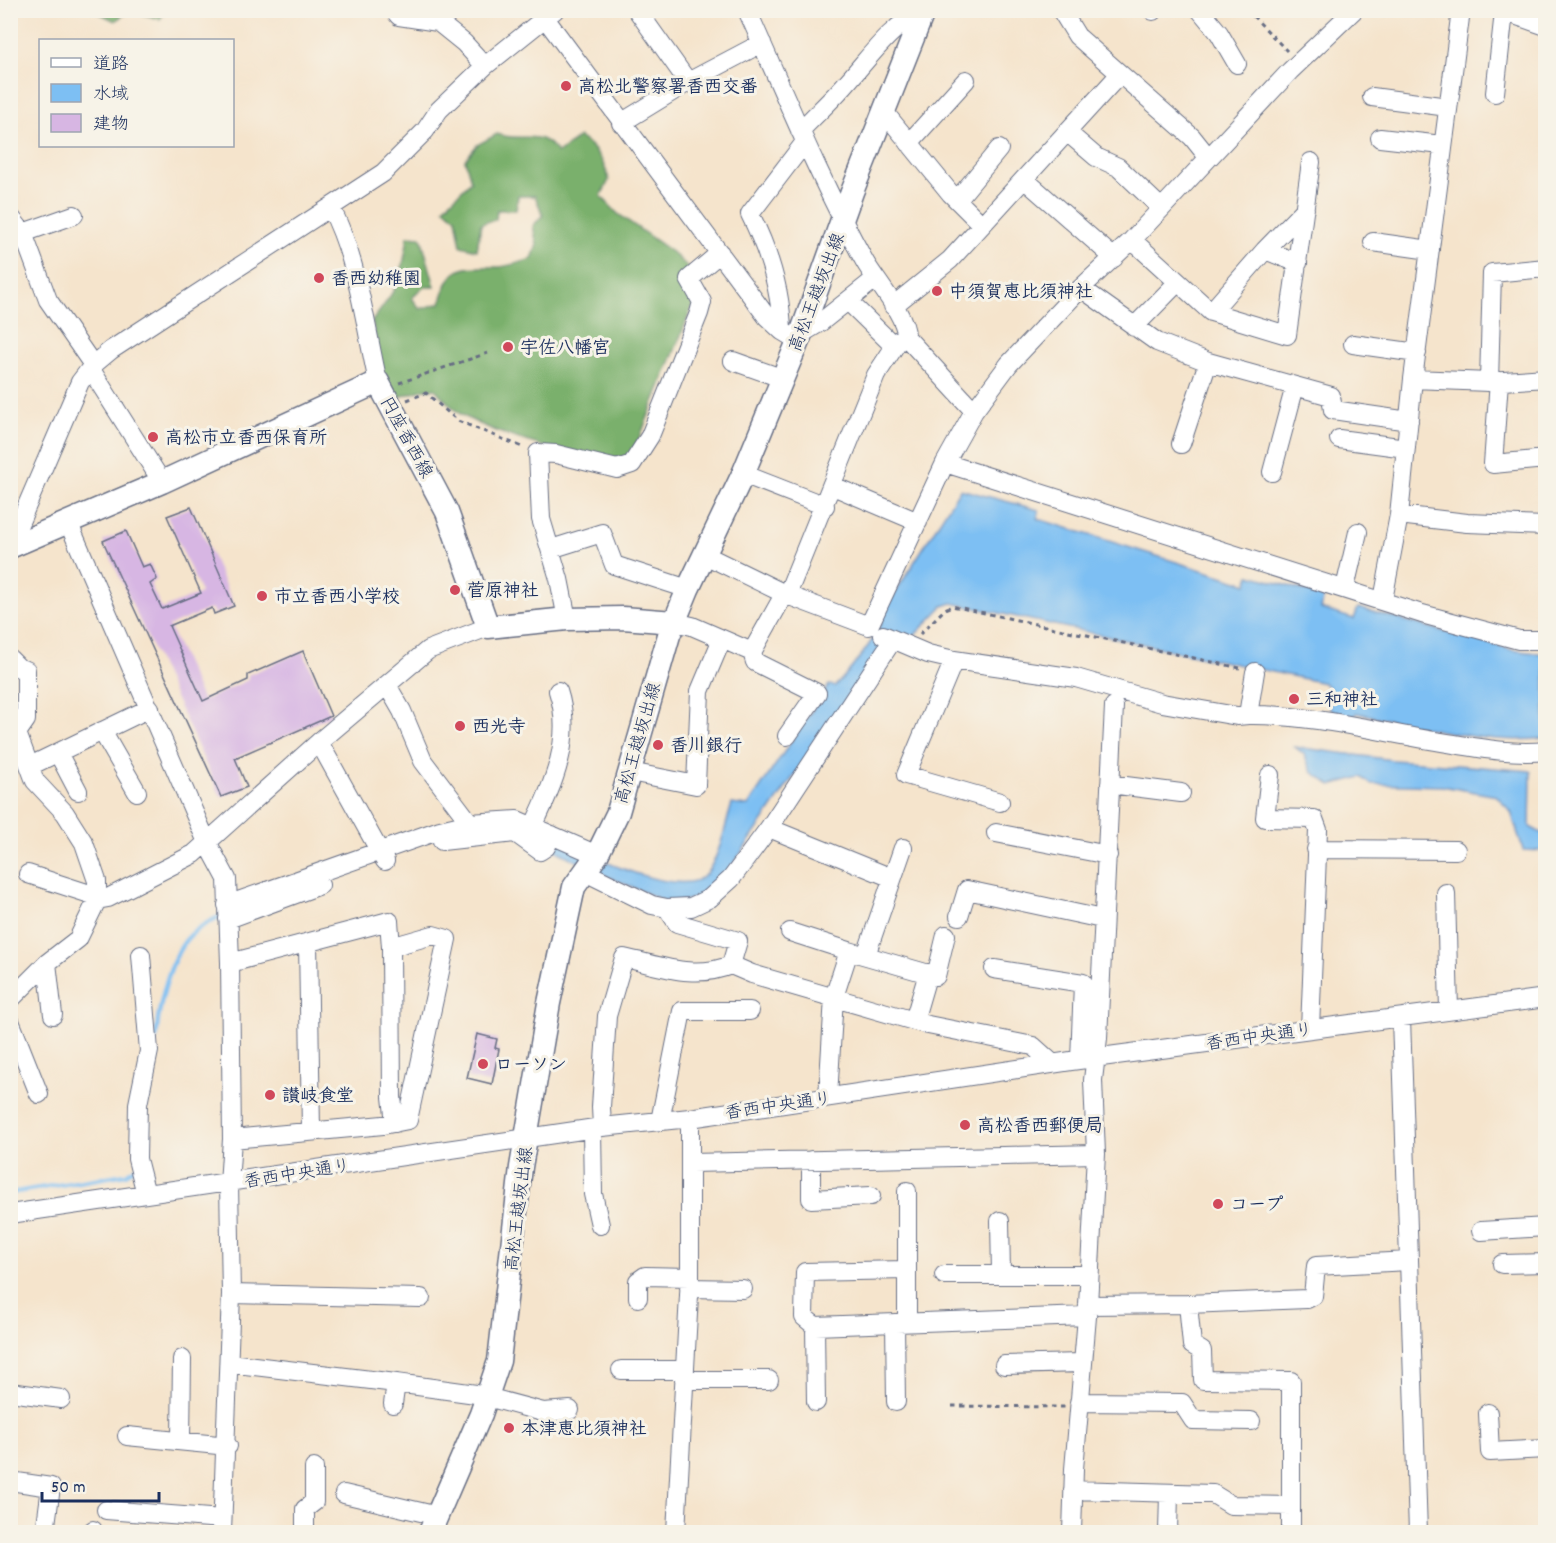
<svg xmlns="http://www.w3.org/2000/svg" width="1556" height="1543" font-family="Dekko,'Klee One',sans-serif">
  <rect width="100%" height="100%" fill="#f7f3e8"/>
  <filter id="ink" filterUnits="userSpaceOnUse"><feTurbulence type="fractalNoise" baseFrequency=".0167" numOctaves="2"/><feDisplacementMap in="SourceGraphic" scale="12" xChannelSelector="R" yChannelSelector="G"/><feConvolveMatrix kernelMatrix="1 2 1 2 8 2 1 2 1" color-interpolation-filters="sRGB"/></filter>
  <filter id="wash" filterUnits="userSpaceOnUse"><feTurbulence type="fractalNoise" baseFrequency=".008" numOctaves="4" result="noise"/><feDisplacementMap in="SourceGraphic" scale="24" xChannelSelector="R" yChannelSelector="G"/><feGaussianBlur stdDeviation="1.35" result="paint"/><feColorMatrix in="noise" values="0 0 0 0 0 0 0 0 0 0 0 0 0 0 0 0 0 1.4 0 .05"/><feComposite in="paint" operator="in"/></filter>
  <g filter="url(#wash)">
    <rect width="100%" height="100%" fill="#f5e4cc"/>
    <path fill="#7ab06c" stroke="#4a7065" stroke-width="1.5" d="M95,11H129L115,21Z
      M130,11H166L160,19Z
      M497,134C525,144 537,126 558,153L579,137C596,148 604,160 609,180L601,196L617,213L673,253L690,269L695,300L631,459C590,464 499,436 462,415C452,409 443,397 435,389H425L396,398L382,369L372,321C399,287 402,278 408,236L421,237L435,287H424L412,298L420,309L441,303C449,261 467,268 499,267C510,266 521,262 532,259L537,245L533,226L543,215L535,196H518L516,210H497L496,219L481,224L477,250L461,246L456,218L444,208L471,181L465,160L477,145Z"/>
    <path fill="#7dbff3" stroke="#4c77a8" stroke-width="1.5" d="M960,489L1039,510L1038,519L1247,584L1250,575L1324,596L1321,609L1354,619L1358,608L1512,650L1545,654V738C1484,746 1416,724 1356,713L1354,723L1333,719L1335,712L1330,710V689L1324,683L952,603L943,606L910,640L892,633L730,869L698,898L669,903L602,874L553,849L558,841C585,853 683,902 706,874C720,856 725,826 732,804L748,806L829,685L835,686C847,675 885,629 882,614Z
      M1295,747L1393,760L1531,771L1530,827L1545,835V851L1523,850L1511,812L1497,796L1442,786L1371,784L1361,777L1331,785L1312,772L1304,754Z"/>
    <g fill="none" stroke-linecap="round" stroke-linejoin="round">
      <path stroke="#7dbff3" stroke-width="4.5" d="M156,1038C158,1011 167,967 183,944C192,930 210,921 225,914
        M142,1163L148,1158L146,1121
        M10,1193L126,1174L135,1168"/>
    </g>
    <g id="blocks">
      <path fill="#d7b6e3" d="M191,507L234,606L214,614L212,608L169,626L203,701L248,680V675L303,651L331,716L235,758L247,787L221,797L103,541L126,531L142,567L150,564L157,579L150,584L162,609L201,593L167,516Z
        M477,1034L497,1039L495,1048L499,1049L492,1084L467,1078Z"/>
    </g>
  </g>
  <g filter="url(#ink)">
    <use href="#blocks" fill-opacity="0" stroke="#676e84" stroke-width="1.5"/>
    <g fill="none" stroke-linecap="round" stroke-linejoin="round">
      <g stroke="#676e84" stroke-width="20">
        <path id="minor" d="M394,10L399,16L438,22L464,43L485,66
          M637,10L688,82
          M747,10C785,95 820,181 865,262C875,280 908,318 906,337
          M1061,10L1077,36L1192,137L1208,157
          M1200,10L1219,33L1237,64
          M1500,10L1546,26
          M1153,11L1154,10
          M545,18L767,317L782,331L797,340
          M1495,93L1504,12
          M1372,97L1448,107
          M885,113L951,194L982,225
          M621,123L688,82L762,43
          M800,131C816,114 834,98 849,80C872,54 891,26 924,10
          M1067,132L1096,157L1118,167L1161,208
          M1380,138L1442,145
          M909,143L966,80
          M1024,179L1114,258
          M957,200L999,149
          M331,208C358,260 365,325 378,382
          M10,216L23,233L48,300L93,365
          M23,233L74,215
          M1132,240L1211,312L1265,250L1305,209
          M1373,242L1430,250
          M1265,250L1298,263
          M1081,288L1157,342L1208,362L1331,396L1333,410L1409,421
          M848,301L894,346
          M893,306L950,260L1119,75
          M1211,312L1287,335L1311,162
          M1134,327L1178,282
          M782,331C781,289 769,252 750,214L805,142
          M801,334L821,322L875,279
          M1353,344L1417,353
          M733,361L781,378
          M90,368L162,482
          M1413,379L1489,382L1546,378
          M1499,381L1493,464L1546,459
          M1489,382L1492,273L1546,268
          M1339,439L1406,448
          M1181,444L1208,362
          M945,463L1422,614L1519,640H1546
          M1272,472L1295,386
          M743,474L825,506
          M833,486L918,522
          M1399,515L1467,523L1546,526
          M69,524L206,840L227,879L230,963L232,1139L229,1184L231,1294L222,1532
          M10,545L80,382L93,365L111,350L383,173L425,131L439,110L485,66L555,10
          M551,549L602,533L614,565L688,589
          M705,555L787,595L876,375L899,340L906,337L974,411
          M1345,588L1358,532
          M1383,600L1399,515L1413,379L1461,10
          M567,619L559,579L541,519L538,453L556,454L617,469L632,464L650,436L699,313L702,302L689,279L720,253
          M674,622L692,626L752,652L780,602L787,595L869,626L945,463L974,411L1009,364L1081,288L1132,240L1290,71L1354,10
          M883,635L928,654L954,660L1076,678L1162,703L1237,716L1248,715
          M752,652L755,662L817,693L787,736
          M10,659L19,668L26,670V720L17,733L35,781L65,813L84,843L97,881V900
          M954,660L906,775L1000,802
          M1255,672L1248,715C1314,714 1387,734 1454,744C1484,749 1514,754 1546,751
          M387,685L402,711L423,761L470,823
          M102,731L137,792
          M319,742L385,861
          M58,753L78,791
          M30,766L150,708
          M630,772L696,785L700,691L722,639
          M1270,775L1265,818L1314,819L1318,830L1310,1029
          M1110,784L1181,793
          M533,827C553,784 574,739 558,691
          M769,828L892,878
          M996,833L1108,855
          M442,841L515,833L540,851L546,847L552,835
          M1316,849L1456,850
          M585,872L652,905L667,908L691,907L710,898L731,879L769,828L892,641
          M28,874L93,895L97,900
          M1446,893L1449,1011
          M227,905L440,830L470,823L517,820L597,855
          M959,916L967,890L1102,919
          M228,919L320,885
          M790,932L849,951L834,997L828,1097
          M308,942L311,1131
          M391,947L392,1097L395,1123
          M849,951L936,976L946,935
          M141,955L149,1051L138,1104L137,1159L146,1194
          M866,955L903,848
          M47,963L53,1015
          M230,963L389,921L391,947L433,935L447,939L408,1120L383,1125L232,1139
          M731,965L752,974L928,1025L1033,1046L1053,1064
          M994,969L1083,983L1080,1060
          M10,1000L47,963L78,939L97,900L108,898L194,854L319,742L428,650L488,627
          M1401,1018L1418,1532
          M10,1021L39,1094
          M914,1021L928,973
          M660,1121L682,1011H750
          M602,1127L601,1107L607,1016L624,958C662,966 694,980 731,965L738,941L677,923L667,908
          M592,1129L593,1194L600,1225
          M811,1160V1199L871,1196
          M691,1163L1096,1154
          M10,1214L602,1127L690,1118L1071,1061L1546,998
          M1000,1221L1001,1273
          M1481,1231L1546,1227
          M1502,1264L1546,1263
          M944,1275H1088
          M689,1288L743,1289
          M231,1294L421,1298
          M638,1298V1281L645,1276L690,1277
          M1188,1304L1307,1299L1313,1296L1316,1266L1408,1261
          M1088,1305L1188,1304L1192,1345L1202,1351L1203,1380L1291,1381V1506
          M895,1323L896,1402
          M907,1323V1191
          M815,1326L1086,1316
          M229,1363L396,1383L393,1404
          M1004,1365L1082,1363
          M621,1370H685
          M684,1380H769
          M396,1383L476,1394L543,1412L570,1410
          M10,1392L61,1399
          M816,1402L815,1326L804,1317L805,1272L906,1270
          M1079,1402L1182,1403L1193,1420L1251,1421
          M1488,1413L1490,1452L1546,1449
          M127,1436L228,1446
          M181,1441L182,1359
          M10,1481L51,1487L45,1532
          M1073,1490L1213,1494L1231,1505L1291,1506V1532
          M344,1494L438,1516
          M106,1510L222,1519
          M93,1532V1530
          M305,1532V1509L314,1502V1468
          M676,1532L690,1277V1118
          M1072,1532L1074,1469L1088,1305L1096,1154L1093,1080L1098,1038L1114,706
          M1168,1532L1169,1494"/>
      </g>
      <g stroke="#676e84" stroke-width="25">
        <path id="major" d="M10,547L162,482L378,382L447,512L488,627L567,619L623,618L674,622
          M430,1532L481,1414L499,1361L521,1167L549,1003L574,887L597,855L618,812L669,635L688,589L743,474L801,334L852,192L924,10"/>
      </g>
      <path stroke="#676e84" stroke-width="3" stroke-dasharray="4.5 4.5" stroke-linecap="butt" d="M1253,16L1287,51
        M399,383L488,353
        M407,400L426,393L458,421L525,448
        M920,634L945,609L952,606L1240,668
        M952,1406L1065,1407"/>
      <use href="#minor" stroke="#fff" stroke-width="18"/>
      <use href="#major" stroke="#fff" stroke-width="22"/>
    </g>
  </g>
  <g fill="#d1495b" stroke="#f7f3e8" stroke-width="2">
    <circle cx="566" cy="86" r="6"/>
    <circle cx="319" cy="278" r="6"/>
    <circle cx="937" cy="291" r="6"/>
    <circle cx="508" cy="347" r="6"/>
    <circle cx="153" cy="437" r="6"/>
    <circle cx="455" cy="590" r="6"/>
    <circle cx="262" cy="596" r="6"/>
    <circle cx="1294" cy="699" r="6"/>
    <circle cx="460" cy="726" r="6"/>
    <circle cx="658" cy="745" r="6"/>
    <circle cx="483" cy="1064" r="6"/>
    <circle cx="270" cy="1095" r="6"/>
    <circle cx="965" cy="1125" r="6"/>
    <circle cx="1218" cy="1204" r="6"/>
    <circle cx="509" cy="1428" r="6"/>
  </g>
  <g text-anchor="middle" stroke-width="6" stroke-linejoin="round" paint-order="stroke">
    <g font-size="18" font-weight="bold" fill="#1b2f5e" stroke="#f7f3e8" text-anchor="start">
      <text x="578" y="92">高松北警察署香西交番</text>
      <text x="331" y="284">香西幼稚園</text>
      <text x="949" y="297">中須賀恵比須神社</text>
      <text x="520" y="353">宇佐八幡宮</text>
      <text x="165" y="443">高松市立香西保育所</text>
      <text x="467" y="596">菅原神社</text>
      <text x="274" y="602">市立香西小学校</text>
      <text x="1306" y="705">三和神社</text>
      <text x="472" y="732">西光寺</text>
      <text x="670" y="751">香川銀行</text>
      <text x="495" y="1070">ローソン</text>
      <text x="282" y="1101">讃岐食堂</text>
      <text x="977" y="1131">高松香西郵便局</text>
      <text x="1230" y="1210">コープ</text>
      <text x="521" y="1434">本津恵比須神社</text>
    </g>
    <g font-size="18" fill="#1b2f5e" stroke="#f7f3e8">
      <text transform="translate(816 292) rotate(-69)" y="6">高松王越坂出線</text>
      <text transform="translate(407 437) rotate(61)" y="6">円座香西線</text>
      <text transform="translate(637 743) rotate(-74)" y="6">高松王越坂出線</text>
      <text transform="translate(1259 1036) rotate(-8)" y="6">香西中央通り</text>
      <text transform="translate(778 1105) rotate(-8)" y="6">香西中央通り</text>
      <text transform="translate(297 1173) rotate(-9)" y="6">香西中央通り</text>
      <text transform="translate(518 1209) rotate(-83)" y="6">高松王越坂出線</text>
    </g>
  </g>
  <rect width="1556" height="1543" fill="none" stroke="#f7f3e8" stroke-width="36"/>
  <rect x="39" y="39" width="195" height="108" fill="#f7f3e8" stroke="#9fa5b1" stroke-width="1.5"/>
  <rect x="51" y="58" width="30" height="9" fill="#ffffff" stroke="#9fa5b1" stroke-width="1.5"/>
  <text x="93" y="69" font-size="18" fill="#1b2f5e">道路</text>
  <rect x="51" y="84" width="30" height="18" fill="#7dbff3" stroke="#9fa5b1" stroke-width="1.5"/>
  <text x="93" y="99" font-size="18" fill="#1b2f5e">水域</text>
  <rect x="51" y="114" width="30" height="18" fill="#d7b6e3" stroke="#9fa5b1" stroke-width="1.5"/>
  <text x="93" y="129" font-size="18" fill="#1b2f5e">建物</text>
  <path d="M42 1492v9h117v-9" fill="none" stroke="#1b2f5e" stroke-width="3"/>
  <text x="51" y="1492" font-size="18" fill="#1b2f5e" stroke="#f7f3e8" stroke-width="4.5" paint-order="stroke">50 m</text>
</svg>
